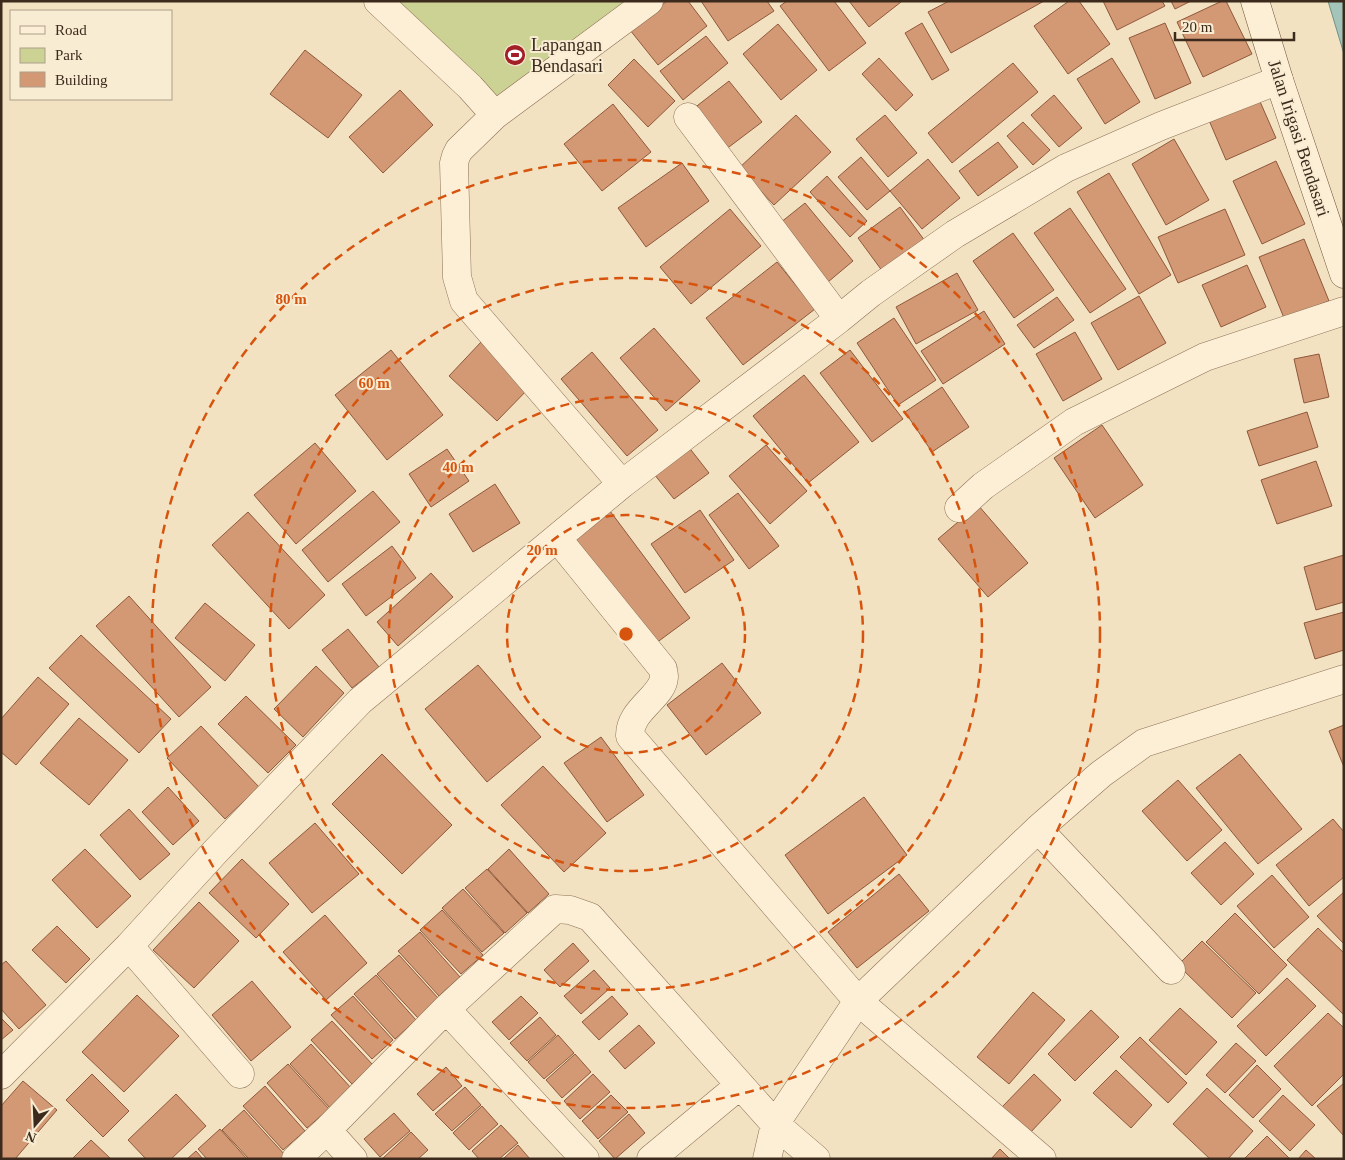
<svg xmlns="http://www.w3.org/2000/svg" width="1345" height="1160" font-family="Georgia,serif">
  <rect width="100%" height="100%" fill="#f2e2c1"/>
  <path fill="#ccd194" d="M398,1H655L502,109Z"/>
  <path fill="#a4c4ba" stroke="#6a9388" d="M1328,1H1344V54Z"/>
  <path fill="#d39874" stroke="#8f593b" d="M667,1H688L707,26L658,65L630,30Z
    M701,1H767L774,11L728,41Z
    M787,1H834L866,43L829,71L780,6Z
    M849,1H900L901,2L869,27Z
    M949,1H1044L951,53L928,12Z
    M1069,1H1079L1110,44L1068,74L1034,26Z
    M1103,1H1162L1165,6L1117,30Z
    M1171,1H1191L1175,9Z
    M1222,1H1226L1252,54L1203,77L1177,22Z
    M922,23L949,70L932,80L905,33Z
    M1165,23L1191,83L1155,99L1129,38Z
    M778,24L817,70L781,100L743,54Z
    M706,36L728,63L683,100L660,71Z
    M305,50L362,95L328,138L270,94Z
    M879,58L913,95L896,111L862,74Z
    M1112,58L1140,102L1105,124L1077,79Z
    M634,59L675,101L648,127L608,85Z
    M1013,63L1038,92L952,163L928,133Z
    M729,81L762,122L725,150L693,109Z
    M400,90L433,125L383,173L349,137Z
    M1054,95L1082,128L1059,147L1031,115Z
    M1258,97L1276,138L1226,160L1208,118Z
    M613,104L651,152L602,191L564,144Z
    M796,115L831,152L774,205L739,168Z
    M885,115L917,153L888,177L856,139Z
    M1023,122L1050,150L1033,165L1007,136Z
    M1174,139L1209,200L1166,225L1132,164Z
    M998,142L1018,167L978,196L959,171Z
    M861,157L890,191L867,210L838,177Z
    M928,159L960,198L922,229L890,191Z
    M1276,161L1305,224L1262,244L1233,181Z
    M682,163L709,201L646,247L618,208Z
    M1109,173L1171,275L1139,294L1077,192Z
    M827,176L867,221L850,237L810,192Z
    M805,203L853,261L828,282L780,223Z
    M900,207L925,241L883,272L858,238Z
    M1070,208L1126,289L1090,313L1034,233Z
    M730,209L761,246L691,304L660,267Z
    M1225,209L1245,255L1178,283L1158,237Z
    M1013,233L1054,290L1014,318L973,261Z
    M1304,239L1329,301L1284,318L1259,257Z
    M777,262L815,309L743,365L706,318Z
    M1247,265L1266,307L1221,327L1202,285Z
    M957,273L978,310L916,344L896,307Z
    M1139,296L1166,343L1118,370L1091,323Z
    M1057,297L1074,320L1034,348L1017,325Z
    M984,311L1005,344L943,384L921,351Z
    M894,318L936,380L898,405L857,343Z
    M654,328L700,381L666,411L620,358Z
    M1075,332L1102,379L1063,401L1036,354Z
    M482,341L531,386L497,421L449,376Z
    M391,350L443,415L387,460L335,395Z
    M850,350L903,419L872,442L820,373Z
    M592,352L658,430L627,456L561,379Z
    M1319,354L1329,397L1304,403L1294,359Z
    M804,375L859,442L808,483L753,416Z
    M942,387L969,427L932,452L905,412Z
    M1307,412L1318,447L1259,466L1247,431Z
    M1102,425L1143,485L1095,518L1054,458Z
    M684,441L709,473L674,499L650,469Z
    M315,443L356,491L296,544L254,495Z
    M766,445L807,491L770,524L729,476Z
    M447,449L469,481L431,507L409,474Z
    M1316,461L1332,506L1277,524L1261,480Z
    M495,484L520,523L473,552L449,514Z
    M373,491L400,522L328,582L302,550Z
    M738,493L779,546L749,569L709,515Z
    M978,505L1028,563L988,597L938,539Z
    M700,510L734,560L685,593L651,544Z
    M610,511L690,618L648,649L568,543Z
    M248,512L325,595L289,629L212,545Z
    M392,546L416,578L366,616L342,584Z
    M1344,555V602L1316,610L1304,567Z
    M431,573L453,597L398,646L377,622Z
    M129,596L211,687L179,717L96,626Z
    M205,603L255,645L225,681L175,638Z
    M1344,612V650L1315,659L1304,623Z
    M348,629L379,667L352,688L322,650Z
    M81,635L171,719L139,753L49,668Z
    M722,663L761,713L706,755L667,705Z
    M478,665L541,737L487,782L425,709Z
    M316,666L344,693L303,737L274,709Z
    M38,677L69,704L16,765L1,752V719Z
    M246,696L296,745L268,773L218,724Z
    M79,718L128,760L89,805L40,763Z
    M1344,725V767L1329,731Z
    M201,726L259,787L225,819L167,758Z
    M601,737L644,795L607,822L564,763Z
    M382,754L452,825L402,874L332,804Z
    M1240,754L1302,829L1258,864L1196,788Z
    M543,766L606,833L564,872L501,805Z
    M1178,780L1222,830L1187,861L1142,811Z
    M168,787L199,821L173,845L142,812Z
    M864,797L907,855L828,914L785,855Z
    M129,809L170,854L140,880L100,835Z
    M1333,819L1344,832V877L1309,906L1276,865Z
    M315,823L359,874L312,913L269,863Z
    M1225,842L1254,874L1221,905L1191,873Z
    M85,849L131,896L97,928L52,880Z
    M509,849L549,894L528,913L488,869Z
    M242,859L289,904L256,938L209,893Z
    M487,869L527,913L505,933L465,888Z
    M899,874L929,911L857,968L828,932Z
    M1272,875L1309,917L1274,948L1237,906Z
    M463,889L504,933L482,952L442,908Z
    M1344,892V944L1317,916Z
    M199,902L239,941L194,988L153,950Z
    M442,910L483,955L461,974L420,930Z
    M1235,913L1287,965L1259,994L1206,942Z
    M325,915L367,963L326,1000L283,952Z
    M57,926L90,959L66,983L32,950Z
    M1318,928L1344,953V1015L1287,960Z
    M420,932L460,977L439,996L398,951Z
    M1202,941L1256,993L1232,1018L1178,965Z
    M573,943L589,961L560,987L544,970Z
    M399,955L439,999L418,1018L377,974Z
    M6,961L46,1005L19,1029L1,1009V965Z
    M594,970L610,988L581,1014L564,996Z
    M376,975L416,1020L395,1039L354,994Z
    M1287,978L1316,1006L1266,1056L1237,1026Z
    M252,981L291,1027L251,1061L212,1015Z
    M1033,992L1065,1020L1009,1084L977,1057Z
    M137,995L179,1036L124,1092L82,1052Z
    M353,996L393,1040L372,1059L331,1015Z
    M521,996L538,1013L509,1040L492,1022Z
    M612,996L628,1014L599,1040L582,1022Z
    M1180,1008L1217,1042L1186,1075L1149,1040Z
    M1091,1010L1119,1037L1075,1081L1048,1054Z
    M1328,1013L1344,1028V1074L1312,1106L1274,1066Z
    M540,1017L556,1035L527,1061L510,1043Z
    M1,1018L13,1030L1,1040Z
    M332,1021L373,1065L352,1084L311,1040Z
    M639,1025L655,1043L625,1069L609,1051Z
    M558,1035L574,1053L544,1079L528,1062Z
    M1140,1037L1187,1083L1168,1103L1120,1057Z
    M1236,1043L1256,1061L1225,1093L1206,1075Z
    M311,1044L352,1089L330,1108L290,1064Z
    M575,1054L591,1072L562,1098L546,1080Z
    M288,1064L329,1109L307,1128L267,1083Z
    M1257,1065L1281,1089L1253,1118L1229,1095Z
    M446,1067L462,1086L433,1111L417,1094Z
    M1116,1070L1152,1105L1131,1128L1093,1093Z
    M92,1074L129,1111L103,1137L66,1100Z
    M593,1074L610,1092L580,1119L564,1101Z
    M1034,1074L1061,1100L1029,1134L1002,1107Z
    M23,1081L57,1110L15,1159H1V1106Z
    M1344,1083V1136L1317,1106Z
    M265,1086L305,1131L283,1150L243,1106Z
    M465,1087L481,1105L452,1131L435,1114Z
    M1207,1088L1253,1131L1228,1159H1210L1173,1124Z
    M176,1094L206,1126L171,1159H146L128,1140Z
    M611,1095L628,1112L598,1139L582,1121Z
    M1283,1095L1315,1125L1290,1151L1259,1121Z
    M482,1106L498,1124L469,1150L453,1133Z
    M244,1110L285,1155L280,1159H249L222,1130Z
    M394,1113L410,1131L380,1157L364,1139Z
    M629,1114L645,1133L615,1159L599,1141Z
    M501,1125L518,1143L499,1159H479L472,1151Z
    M220,1129L247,1159H207L198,1149Z
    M411,1132L428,1150L418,1159H382Z
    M1267,1136L1290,1159H1244Z
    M91,1140L111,1159H72Z
    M518,1145L530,1159H503Z
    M1000,1149L1010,1159H991Z
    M1306,1150L1316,1159H1298Z
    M196,1151L203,1159H187Z"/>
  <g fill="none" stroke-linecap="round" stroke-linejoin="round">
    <g stroke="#8d7257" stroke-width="29">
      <path id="street" d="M378,1L470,87L495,115L649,1
        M495,115L459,150L456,156L454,163L457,277L464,301L622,484
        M688,117L839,319
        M959,508L983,486L1074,422L1205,357L1344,311
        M557,538L663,669C663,671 664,674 664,677C663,697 629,710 630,736L858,1001L1042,1159
        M1038,829L1171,970
        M129,946L240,1074
        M446,1009L585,1159
        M1,1075L129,946L215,852L360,701L622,484L839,319L871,293L955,234L1066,168L1161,126L1279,80
        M327,1130L353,1159
        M296,1159L327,1130L446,1009L555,909L570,910L590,917L775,1124L816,1159
        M651,1159L740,1085
        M767,1159L775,1124L858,1001L1038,829L1101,774L1144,743L1344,679"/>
    </g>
    <g stroke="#6f533a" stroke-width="29">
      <path id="secondary" d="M1255,1L1279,80L1344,274"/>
    </g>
    <use href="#street" stroke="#fcefd6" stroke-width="28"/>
    <use href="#secondary" stroke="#fcefd6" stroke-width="28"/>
  </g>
  <g fill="none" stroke="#d7540e" stroke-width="2.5" stroke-dasharray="9 6">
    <circle cx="626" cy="634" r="119"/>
    <circle cx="626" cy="634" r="237"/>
    <circle cx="626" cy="634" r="356"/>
    <circle cx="626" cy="634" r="474"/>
  </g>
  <defs>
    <g id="stadium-disc" transform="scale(1.125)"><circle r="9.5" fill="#a22127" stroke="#f8ecd2"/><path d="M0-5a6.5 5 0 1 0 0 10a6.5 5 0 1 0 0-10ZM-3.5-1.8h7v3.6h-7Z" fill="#fff"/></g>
  </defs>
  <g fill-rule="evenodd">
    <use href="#stadium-disc" x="515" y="55"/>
  </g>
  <g text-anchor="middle" stroke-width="4" stroke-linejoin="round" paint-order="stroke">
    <g font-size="18" fill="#3c2b1d" stroke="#f8ecd2" text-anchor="start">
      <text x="531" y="51">Lapangan<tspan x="531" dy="21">Bendasari</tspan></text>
    </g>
    <g font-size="18" fill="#3c2b1d" stroke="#f8ecd2">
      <text transform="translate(1299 138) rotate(72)" y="6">Jalan Irigasi Bendasari</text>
    </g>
  </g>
  <circle cx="626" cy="634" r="8" fill="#d7540e" stroke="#f8ecd2" stroke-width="2.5"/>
  <g font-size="15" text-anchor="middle" font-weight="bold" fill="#d7540e" stroke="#f8ecd2" stroke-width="4" stroke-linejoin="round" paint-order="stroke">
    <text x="291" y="304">80 m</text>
    <text x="374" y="388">60 m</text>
    <text x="458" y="472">40 m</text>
    <text x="542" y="555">20 m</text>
  </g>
  <rect width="1345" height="1160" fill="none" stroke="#3c2b1d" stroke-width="5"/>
  <rect x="10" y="10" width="162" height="90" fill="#f8ecd2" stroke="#ad9f8a"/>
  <rect x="20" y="26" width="25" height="8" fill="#fcefd6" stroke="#ad9f8a"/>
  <text x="55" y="35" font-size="15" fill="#3c2b1d">Road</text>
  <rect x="20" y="48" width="25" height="15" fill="#ccd194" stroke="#ad9f8a"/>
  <text x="55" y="60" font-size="15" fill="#3c2b1d">Park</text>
  <rect x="20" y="72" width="25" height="15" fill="#d39874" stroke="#ad9f8a"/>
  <text x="55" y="85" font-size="15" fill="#3c2b1d">Building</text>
  <g transform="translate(35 1125) rotate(199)" stroke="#f8ecd2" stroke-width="4" paint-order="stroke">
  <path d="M0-4L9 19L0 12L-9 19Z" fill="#3c2b1d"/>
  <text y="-8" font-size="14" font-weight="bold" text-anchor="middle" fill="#3c2b1d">N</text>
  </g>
  <path d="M1175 32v8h119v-8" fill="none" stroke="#3c2b1d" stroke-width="2.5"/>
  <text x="1182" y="32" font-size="15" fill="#3c2b1d" stroke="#f8ecd2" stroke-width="4" paint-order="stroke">20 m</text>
</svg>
